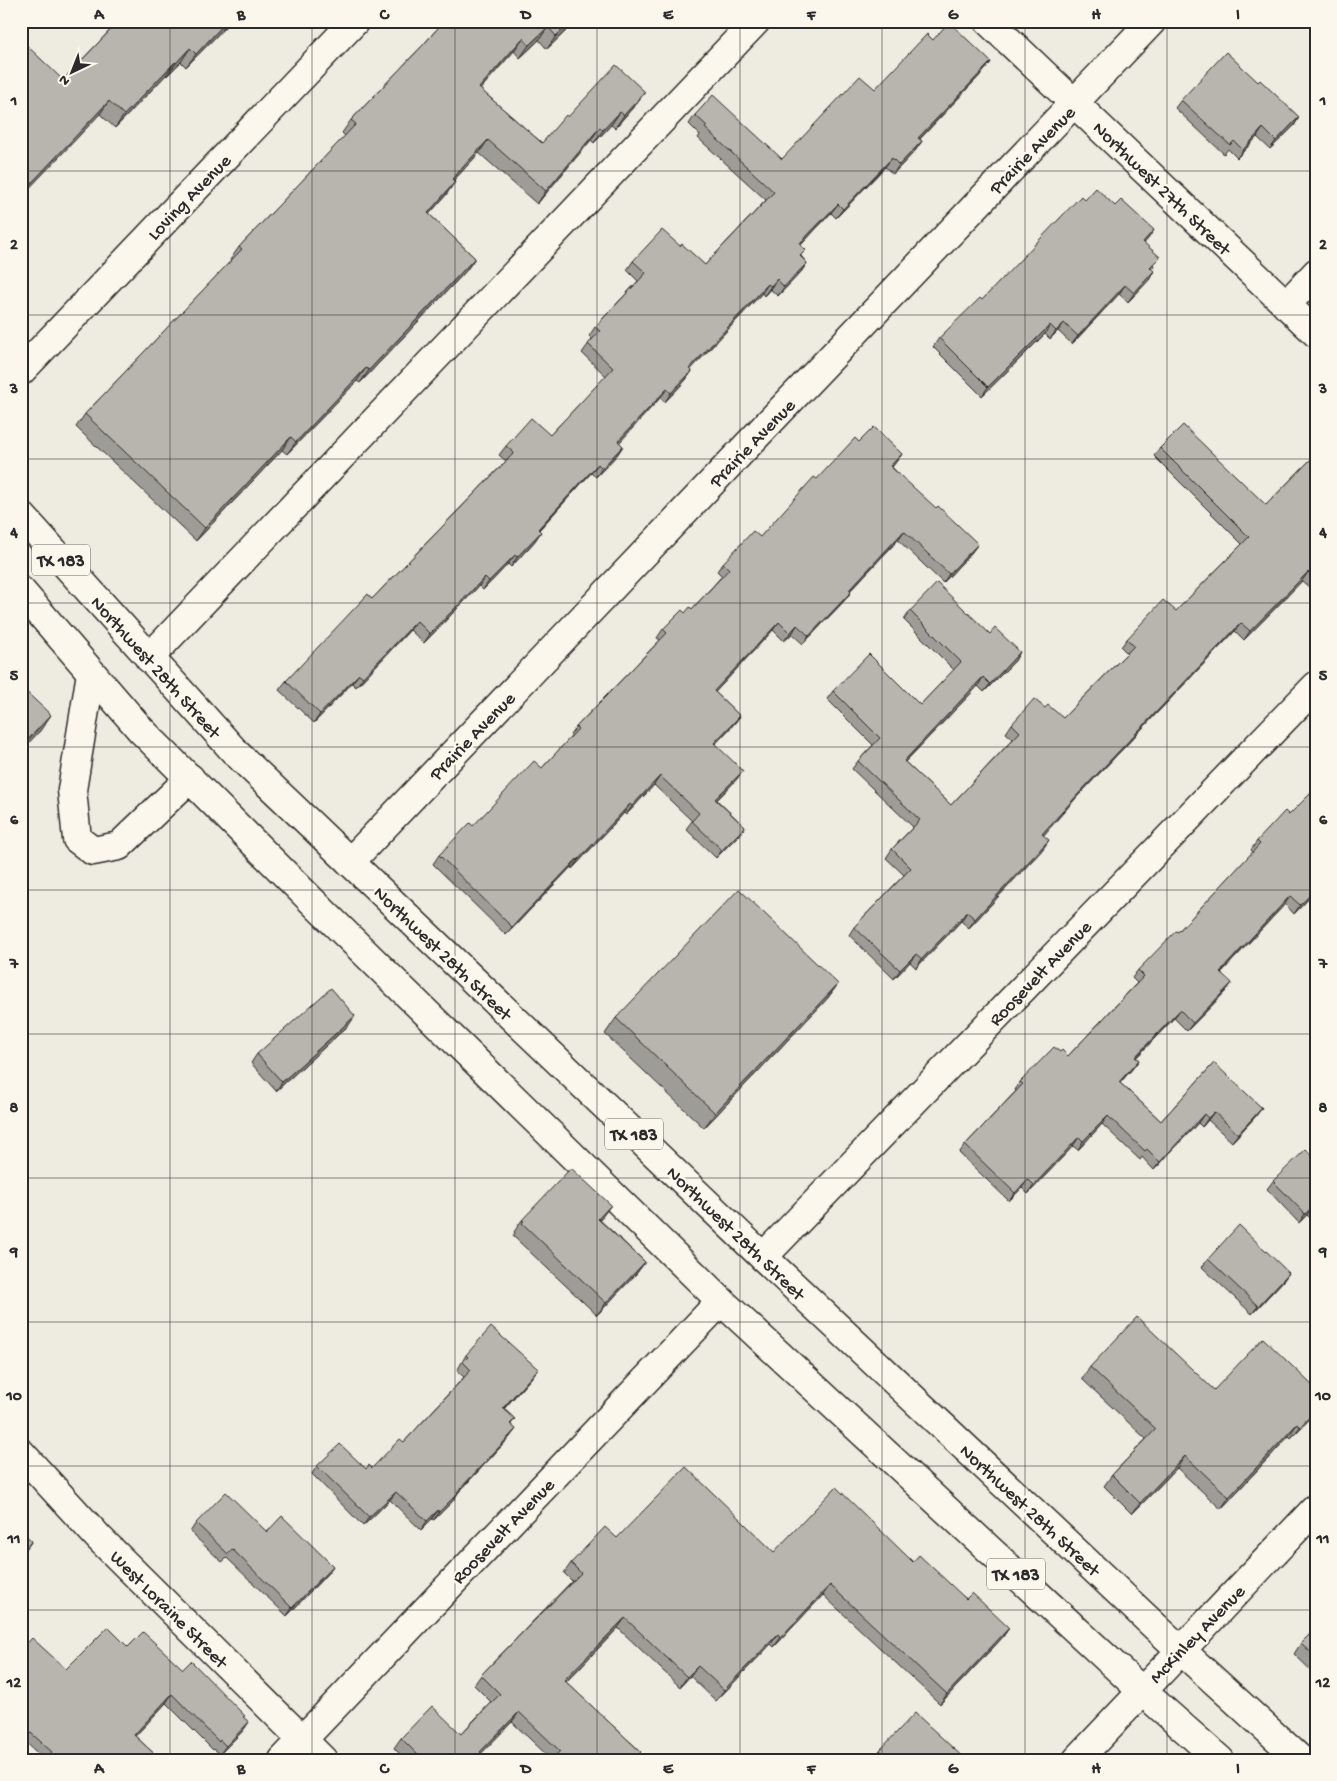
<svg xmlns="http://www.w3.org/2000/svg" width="1337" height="1781" font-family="'Gochi Hand',sans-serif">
  <rect width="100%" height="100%" fill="#eeebe0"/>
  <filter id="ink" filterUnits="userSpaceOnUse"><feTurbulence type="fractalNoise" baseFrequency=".02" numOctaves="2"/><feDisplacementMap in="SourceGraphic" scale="10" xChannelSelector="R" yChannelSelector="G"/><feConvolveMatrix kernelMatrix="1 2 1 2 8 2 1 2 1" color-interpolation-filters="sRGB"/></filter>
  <g filter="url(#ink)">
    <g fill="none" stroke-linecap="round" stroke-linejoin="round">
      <g stroke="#2b2b2b" stroke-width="31">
        <path id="minor" d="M988,21L1316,333
          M1286,305L1316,273
          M21,371L355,21
          M149,658L756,21
          M91,673L72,790L77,839L93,851L119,846L190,778
          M350,862L1152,21
          M763,1257L1316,686
          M21,1453L99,1538L323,1760
          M283,1760L721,1301
          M1077,1760L1316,1508"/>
      </g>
      <g stroke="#2b2b2b" stroke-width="31">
        <path id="major" d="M21,515L236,753L763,1257L1161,1632L1301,1760
          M21,591L141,730L312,901L721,1301L1142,1691L1220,1760"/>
      </g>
      <use href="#minor" stroke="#fbf7ec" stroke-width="28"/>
      <use href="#major" stroke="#fbf7ec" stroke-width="28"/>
    </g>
    <path fill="#9e9c96" stroke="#2b2b2b" d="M111,21H231L186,67L181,62L167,76L166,75L115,128L63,80L115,25Z
      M444,21H574L569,28L547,49L539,40L520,58L514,51L480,89L542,143L568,117L636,104L615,128L611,125L594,143L591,140L537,204L479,153L453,181L446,195L429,214L475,258L466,271L360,383L357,381L287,454L282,450L196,541L76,427L85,414L231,261L230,260L239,247L345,136L342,133L351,120L424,44Z
      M1307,21H1316V30Z
      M933,40L991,62L984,71L920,139L922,141L915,151L893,174L885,167L836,218L831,213L801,245V256L807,263L801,272L778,296L770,289L764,296L762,293L690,370L692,371L685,381L665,402L660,398L619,442L623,446L617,455L596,477L591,473L539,530L535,541L511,567L508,564L483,590L479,586L424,643L410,630L356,687L352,683L314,723L279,690L286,681L372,599L506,461L499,455L506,446L550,435L606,376L582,353L592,339L589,336L595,327L638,281L627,270L633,261L680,246L705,265L766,200L698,138L700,135L689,124L695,115L782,159L875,89Z
      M1258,82L1299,117L1294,126L1270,149L1257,137L1237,158L1228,149L1224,154L1175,108L1181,100Z
      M1085,200L1148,239L1144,243L1154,266L1151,268L1154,271L1149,280L1128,302L1119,294L1072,344L1058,331L1050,339L1045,334L982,396L933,347L939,338L982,300Z
      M859,442L902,454L896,462L892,467L972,552L943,583L898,540L850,591L851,592L845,600L803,644L792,634L784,641L773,630L715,692L740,716L734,724L715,744L737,779L717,800L745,827L739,835L716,858L686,829L692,821L654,785L626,815L624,813L572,869L571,867L506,935L433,864L439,855L542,768L572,736L570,735L576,727L660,640L657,638L663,629L692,609L722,576L717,571L723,563L760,537L817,479Z
      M1160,448L1266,505L1316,454V582L1310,588L1302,581L1244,640L1235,631L1076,798L1043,835V849L969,928L961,921L916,968L910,962L894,979L849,935L854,927L904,875L886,858L892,849L913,827L852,769L858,761L873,745L827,699L833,691L920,705L954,670L904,620L910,611L1015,661L984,692L978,686L905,762L951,805L1013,739L1006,733L1012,724L1045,708L1063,718L1127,653L1121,647L1127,639L1176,611L1242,544L1154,456Z
      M1257,841L1316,891L1294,914L1285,904L1221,973L1226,991L1187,1031L1174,1018L1136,1058L1139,1060L1133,1068L1120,1083L1161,1121L1214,1063L1256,1116L1232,1142L1208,1120L1202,1127L1198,1123L1154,1170L1142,1157L1140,1160L1102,1124L1078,1150L1073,1146L1028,1194L1022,1188L1009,1201L959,1153L965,1145L1016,1091L1015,1090L1020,1082L1060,1052L1068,1056L1137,983L1132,978L1138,970L1178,932L1253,852L1251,850Z
      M838,984L827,999L704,1128L605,1034L616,1018Z
      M349,1025L276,1091L251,1063L257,1054Z
      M1316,1160V1224L1307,1215L1299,1223L1267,1189L1273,1181Z
      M602,1217L600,1220L645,1262L636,1274L597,1315L513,1236L515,1233L514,1232L522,1220Z
      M1208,1259L1289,1273L1283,1281L1252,1314L1202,1267Z
      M466,1355L532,1377L504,1409L515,1419L511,1424L510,1437L458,1493L452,1502L434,1520L432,1519L421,1530L390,1500L363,1526L312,1474L317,1466L366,1469L372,1468L404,1442L464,1377L457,1371Z
      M1090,1367L1214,1390L1316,1413L1291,1438L1289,1436L1221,1509L1177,1468L1132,1514L1104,1486L1112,1475L1146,1439L1082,1379Z
      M196,1523L267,1532L333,1566L327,1574L287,1616L227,1558L222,1562L190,1532Z
      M617,1538L774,1552L913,1562L1009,1628L1002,1638L940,1704L823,1595L774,1647L771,1644L716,1701L690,1676L680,1687L618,1628L566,1682L641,1752L551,1759L512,1722L481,1753L488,1760H406L394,1748L401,1738L461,1734L491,1702L474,1685L481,1675L572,1581L564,1573L571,1563Z
      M1316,1628V1675L1294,1654L1301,1643Z
      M128,1647L183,1669L244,1718L243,1731L220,1754L214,1749L213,1750L166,1703L135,1736L161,1760H45L21,1738V1650L66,1669Z
      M880,1750L966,1760L875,1759H874Z"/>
    <path fill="#817f7a" stroke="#2b2b2b" d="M227,21H231L186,67L196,54Z
      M572,21H574L569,28L547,49L556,36Z
      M548,27L539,40L520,58L529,45Z
      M523,38L514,51L470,101L479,88Z
      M190,48L181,62L167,76L176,63Z
      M175,62L166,75L115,128L124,115Z
      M991,62L984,71L912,147L918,138Z
      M645,92L636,104L615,128L624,115Z
      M109,101L100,114L21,197V194Z
      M620,112L611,125L594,143L603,130Z
      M1299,117L1294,126L1270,149L1276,141Z
      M600,127L591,140L537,204L546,191Z
      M1263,128L1257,137L1237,158L1243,150Z
      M488,140L479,153L443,192L452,179Z
      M922,141L915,151L893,174L899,165Z
      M892,158L885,167L836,218L843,209Z
      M455,182L446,195L419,226L428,213Z
      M838,204L831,213L793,253L799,244Z
      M1154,230L1148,239L1138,250L1143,242Z
      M475,258L466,271L360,383L369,370Z
      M807,263L801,272L778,296L784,287Z
      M1154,271L1149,280L1128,302L1134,293Z
      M777,279L770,289L764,296L771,286Z
      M768,284L762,293L683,378L689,369Z
      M1125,285L1119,294L1072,344L1078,336Z
      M1064,323L1058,331L1050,339L1056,331Z
      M1050,325L1045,334L982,396L988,387Z
      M366,368L357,381L287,454L296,442Z
      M692,371L685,381L665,402L671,393Z
      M667,389L660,398L612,451L618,441Z
      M291,437L282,450L196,541L205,528Z
      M623,446L617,455L596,477L602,468Z
      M902,454L896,462L885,474L890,466Z
      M598,464L591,473L531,538L538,529Z
      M904,531L898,540L843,598L849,590Z
      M541,532L535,541L511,567L517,557Z
      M978,544L972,552L943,583L949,574Z
      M515,555L508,564L483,590L489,581Z
      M1308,572L1302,581L1244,640L1250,631Z
      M485,577L479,586L424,643L430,634Z
      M851,592L845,600L803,644L809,636Z
      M417,621L410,630L356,687L363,677Z
      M779,622L773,630L708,700L714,691Z
      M1241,623L1235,631L1076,798L1037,843L1042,834L1082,790Z
      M797,625L792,634L784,641L790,633Z
      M1020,652L1015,661L984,692L990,684Z
      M359,674L352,683L314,723L320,714Z
      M983,677L978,686L898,769L904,761Z
      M51,715L40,731L21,751V747Z
      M740,716L734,724L709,751L714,743Z
      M743,771L737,779L709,808L715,799Z
      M660,776L654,785L626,815L632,806Z
      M630,804L624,813L572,869L578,860Z
      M745,827L739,835L716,858L722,850Z
      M1049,840L1043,849L969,928L975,919Z
      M577,859L571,867L506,935L512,927Z
      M1316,889V891L1294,914L1300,905Z
      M1290,896L1285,904L1214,980L1220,972Z
      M967,912L961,921L916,968L922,959Z
      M916,954L910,962L894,979L900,970Z
      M1232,983L1226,991L1187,1031L1193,1023Z
      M838,984L827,999L704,1128L715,1113Z
      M1180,1010L1174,1018L1129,1065L1135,1057Z
      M355,1016L349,1025L276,1091L282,1082Z
      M1139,1060L1133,1068L1113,1090L1119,1082Z
      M1262,1108L1256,1116L1232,1142L1238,1134Z
      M1214,1112L1208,1120L1202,1127L1208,1118Z
      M1204,1114L1198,1123L1154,1170L1160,1162Z
      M1108,1116L1102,1124L1078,1150L1083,1141Z
      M1079,1137L1073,1146L1028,1194L1034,1185Z
      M1028,1179L1022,1188L1009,1201L1015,1193Z
      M611,1205L602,1217L590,1231L598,1219Z
      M1313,1207L1307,1215L1299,1223L1305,1214Z
      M645,1262L636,1274L597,1315L606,1303Z
      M1289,1273L1283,1281L1252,1314L1258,1306Z
      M538,1369L532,1377L497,1416L503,1408Z
      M1316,1410V1413L1291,1438L1300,1427Z
      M1297,1424L1289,1436L1221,1509L1229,1497Z
      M516,1429L510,1437L456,1495L458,1493L452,1502L434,1520L439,1512L457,1492Z
      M1185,1456L1177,1468L1132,1514L1140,1503Z
      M396,1492L390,1500L363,1526L369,1517Z
      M438,1510L432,1519L421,1530L427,1521Z
      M32,1541L26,1549L21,1554V1552Z
      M333,1566L327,1574L287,1616L292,1608Z
      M830,1585L823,1595L774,1647L781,1637Z
      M625,1618L618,1628L557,1691L564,1680Z
      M1009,1628L1002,1638L940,1704L947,1694Z
      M778,1634L771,1644L716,1701L724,1690Z
      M698,1666L690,1676L680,1687L687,1677Z
      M172,1694L166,1703L128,1744L134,1735Z
      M519,1712L512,1722L475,1760L480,1752Z
      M249,1722L243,1731L220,1754L226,1746Z"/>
    <path fill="#b8b5ae" stroke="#2b2b2b" d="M119,21H227L196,54L190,48L176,63L175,62L124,115L109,101L21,194V40L63,80Z
      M444,21H572L556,36L548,27L529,45L523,38L479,88L542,143L566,115L568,117L616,65L645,92L624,115L620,112L603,130L600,127L546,191L488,140L452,179L455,182L428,213L475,258L369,370L366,368L296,442L291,437L205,528L85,414L242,249L239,247L356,124L351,120L424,44Z
      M949,22L991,62L918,138L922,141L899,165L892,158L843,209L838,204L799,244L806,250L800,256L807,263L784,287L777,279L771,286L768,284L689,369L692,371L671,393L667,389L618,441L623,446L602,468L598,464L538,529L541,532L517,557L515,555L489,581L485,577L430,634L417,621L363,677L359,674L320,714L286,681L368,594L372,599L514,453L506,446L531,418L550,435L613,368L588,344L600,331L595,327L646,273L633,261L662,230L680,246L682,244L705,265L774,192L705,128L707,126L695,115L713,95L782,159L860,76L875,89L927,34L933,40Z
      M1226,52L1258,82L1260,80L1299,117L1276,141L1263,128L1243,150L1234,141L1230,145L1181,100Z
      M1096,188L1115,206L1121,200L1154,230L1143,242L1160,257L1150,267L1154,271L1134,293L1125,285L1078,336L1064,323L1056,331L1050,325L988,387L939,338L980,298L982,300L1081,196L1085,200Z
      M1183,425L1266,505L1316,454V579L1308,572L1250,631L1241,623L1082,790L1042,834L1049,840L975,919L967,912L922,959L916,954L900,970L854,927L911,868L892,849L920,820L858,761L880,738L833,691L869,654L920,705L961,662L910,611L937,583L990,634L995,628L1020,652L990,684L983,677L904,761L951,805L1020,732L1012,724L1034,699L1045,708L1048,705L1063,718L1134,646L1127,639L1163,600L1176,611L1249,537L1160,448Z
      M874,427L902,454L890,466L936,508L938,506L978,544L949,574L904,531L849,590L851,592L809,636L797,625L790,633L779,622L714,691L740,716L714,743L743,771L715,799L745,827L722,850L692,821L699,813L660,776L632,806L630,804L578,860L577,859L512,927L439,855L470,823L473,826L534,761L542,768L578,729L576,727L667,633L663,629L682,610L685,613L690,607L692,609L729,569L723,563L753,531L760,537L814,477L817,479L855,438L859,442Z
      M21,687L51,715L21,747Z
      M1316,788V889L1300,905L1290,896L1220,972L1232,983L1193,1023L1180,1010L1135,1057L1139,1060L1119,1082L1161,1121L1214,1063L1262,1108L1238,1134L1214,1112L1208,1118L1204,1114L1160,1162L1147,1149L1145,1151L1108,1116L1083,1141L1079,1137L1034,1185L1028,1179L1015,1193L965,1145L1023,1084L1020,1082L1054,1047L1060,1052L1062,1050L1068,1056L1144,976L1138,970L1176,931L1178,932L1260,844L1257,841L1285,811L1289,815Z
      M739,889L838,984L715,1113L616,1018Z
      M331,988L355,1016L282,1082L257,1054Z
      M1306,1149L1316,1160V1210L1313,1207L1305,1214L1273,1181Z
      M571,1168L611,1205L598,1219L645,1262L606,1303L522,1223L524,1221L522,1220Z
      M1239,1225L1289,1273L1258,1306L1208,1259Z
      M1137,1317L1214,1390L1263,1338L1316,1389V1410L1300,1427L1297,1424L1229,1497L1185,1456L1140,1503L1112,1475L1156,1429L1090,1367Z
      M491,1327L538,1369L503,1408L515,1419L510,1424L516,1429L457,1492L458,1493L439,1512L438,1510L427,1521L396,1492L369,1517L317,1466L340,1444L366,1469L369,1465L372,1468L400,1439L404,1442L471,1370L463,1362L468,1357L466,1355Z
      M686,1467L774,1552L836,1487L913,1562L919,1555L966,1599L972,1593L1009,1628L947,1694L830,1585L781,1637L778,1634L724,1690L698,1666L687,1677L625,1618L564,1680L641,1752L634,1760H551L560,1751L519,1712L480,1752L488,1760H423L401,1738L432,1706L461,1734L500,1694L481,1675L581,1573L571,1563L605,1527L617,1538Z
      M226,1492L267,1532L282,1516L333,1566L292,1608L232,1549L228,1554L196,1523Z
      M21,1531L32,1541L21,1552Z
      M108,1627L128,1647L143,1632L183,1669L191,1661L245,1716L243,1717L249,1722L226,1746L220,1740L219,1742L172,1694L134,1735L161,1760H46L52,1752L21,1724V1650L32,1638L66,1669Z
      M1316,1628V1657L1301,1643Z
      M915,1713L966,1760H875L882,1752L880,1750Z"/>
  </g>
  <path fill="none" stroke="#2b2b2b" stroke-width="1" stroke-opacity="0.55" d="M170,21V1760M312,21V1760M455,21V1760M597,21V1760M740,21V1760M882,21V1760M1025,21V1760M1167,21V1760M21,171H1316M21,315H1316M21,459H1316M21,603H1316M21,747H1316M21,890H1316M21,1034H1316M21,1178H1316M21,1322H1316M21,1466H1316M21,1610H1316"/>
  <g text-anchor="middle" stroke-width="5" stroke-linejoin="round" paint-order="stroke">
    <g fill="#fbf7ec" stroke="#696865" stroke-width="1">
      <rect x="32" y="544.5" width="58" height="31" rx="4"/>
      <rect x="605" y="1118.5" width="58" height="31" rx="4"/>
      <rect x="987" y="1558.5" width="58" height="31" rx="4"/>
    </g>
    <g font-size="18" font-weight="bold" fill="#2b2b2b">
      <text x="61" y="566">TX 183</text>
      <text x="634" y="1140">TX 183</text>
      <text x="1016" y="1580">TX 183</text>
    </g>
    <g font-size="19" fill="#2b2b2b" stroke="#fbf7ec">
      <text transform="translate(1031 149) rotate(-46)" y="7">Prairie Avenue</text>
      <text transform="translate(1163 187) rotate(44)" y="7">Northwest 27th Street</text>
      <text transform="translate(188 196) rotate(-46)" y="7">Loving Avenue</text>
      <text transform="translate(751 442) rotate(-46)" y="7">Prairie Avenue</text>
      <text transform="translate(157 666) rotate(48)" y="7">Northwest 28th Street</text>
      <text transform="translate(471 735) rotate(-46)" y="7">Prairie Avenue</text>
      <text transform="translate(444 952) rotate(44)" y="7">Northwest 28th Street</text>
      <text transform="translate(1039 972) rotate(-46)" y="7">Roosevelt Avenue</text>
      <text transform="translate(737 1232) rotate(44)" y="7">Northwest 28th Street</text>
      <text transform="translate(1031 1509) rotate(43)" y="7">Northwest 28th Street</text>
      <text transform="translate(502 1530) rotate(-46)" y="7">Roosevelt Avenue</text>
      <text transform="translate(170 1608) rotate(45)" y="7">West Loraine Street</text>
      <text transform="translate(1196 1633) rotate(-46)" y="7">McKinley Avenue</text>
    </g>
  </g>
  <rect width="1337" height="1781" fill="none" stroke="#fbf7ec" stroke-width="55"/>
  <g transform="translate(72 72) rotate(223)" stroke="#fbf7ec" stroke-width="4" paint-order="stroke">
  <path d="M0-4L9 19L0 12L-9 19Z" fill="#2b2b2b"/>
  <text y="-8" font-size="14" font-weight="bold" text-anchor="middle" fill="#2b2b2b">N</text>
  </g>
  <rect x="28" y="28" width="1282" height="1726" fill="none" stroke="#2b2b2b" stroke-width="2"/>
  <g font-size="16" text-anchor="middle" font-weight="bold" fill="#2b2b2b">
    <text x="99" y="19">A</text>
    <text x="241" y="19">B</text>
    <text x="384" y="19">C</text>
    <text x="526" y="19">D</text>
    <text x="668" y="19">E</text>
    <text x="811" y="19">F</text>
    <text x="953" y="19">G</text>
    <text x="1096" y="19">H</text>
    <text x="1238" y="19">I</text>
    <text x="14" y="105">1</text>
    <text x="1323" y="105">1</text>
    <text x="14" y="249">2</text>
    <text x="1323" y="249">2</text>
    <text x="14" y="393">3</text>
    <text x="1323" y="393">3</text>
    <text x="14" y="537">4</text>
    <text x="1323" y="537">4</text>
    <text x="14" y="680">5</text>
    <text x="1323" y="680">5</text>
    <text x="14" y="824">6</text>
    <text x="1323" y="824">6</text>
    <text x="14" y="968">7</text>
    <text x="1323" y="968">7</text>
    <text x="14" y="1112">8</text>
    <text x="1323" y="1112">8</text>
    <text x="14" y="1256">9</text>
    <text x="1323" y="1256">9</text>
    <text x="14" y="1400">10</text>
    <text x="1323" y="1400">10</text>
    <text x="14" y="1543">11</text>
    <text x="1323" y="1543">11</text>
    <text x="14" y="1687">12</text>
    <text x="1323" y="1687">12</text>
    <text x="99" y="1773">A</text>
    <text x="241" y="1773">B</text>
    <text x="384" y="1773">C</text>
    <text x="526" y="1773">D</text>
    <text x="668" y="1773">E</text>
    <text x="811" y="1773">F</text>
    <text x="953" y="1773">G</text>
    <text x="1096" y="1773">H</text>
    <text x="1238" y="1773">I</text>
  </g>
</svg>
